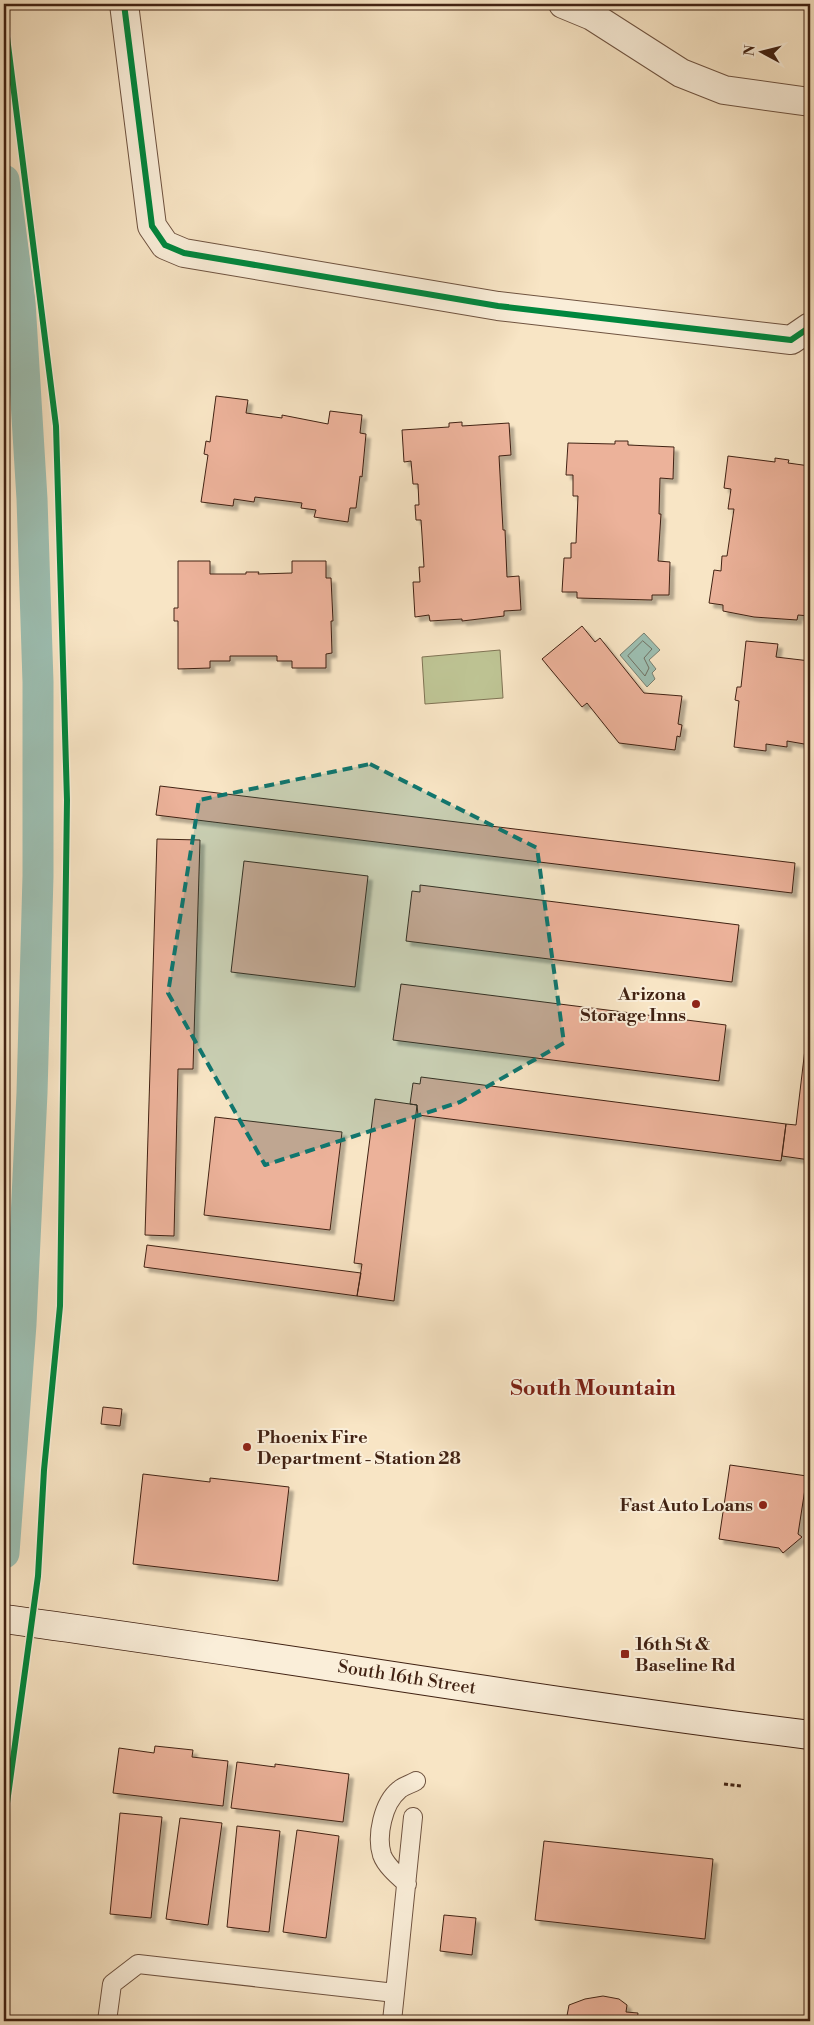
<svg xmlns="http://www.w3.org/2000/svg" width="814" height="2025" font-family="'Libre Bodoni',serif">
  <defs>
    <filter id="shadow"><feDropShadow dx="4.5" dy="4.5" stdDeviation="1" flood-color="#0004"/></filter>
  </defs>
  <rect width="100%" height="100%" fill="#f8e5c5"/>
  <filter id="stains"><feTurbulence type="fractalNoise" baseFrequency=".004" numOctaves="4"/><feColorMatrix values="0 0 0 0 .2 0 0 0 0 .09 0 0 0 0 .02 0 0 0 .5 -.17"/></filter>
  <radialGradient id="worn" r=".72"><stop offset=".6" stop-color="#630" stop-opacity="0"/><stop offset="1" stop-color="#630" stop-opacity=".3"/></radialGradient>
  <path fill="#bec494" stroke="#807354" d="M500,650L503,698L425,704L422,657Z"/>
  <path fill="#9dbfb2" stroke="#788072" d="M644,633L660,650L649,660L656,669L652,673L655,679L647,687L620,655Z"/>
  <g fill="none" stroke-linecap="round" stroke-linejoin="round">
    <path stroke="#6f7062" stroke-width="1" d="M643,641L652,649L644,658L649,668L645,676L628,656Z"/>
    <path stroke="#9dbfb2" stroke-width="31" d="M4,180L20,302L32,499L38,682V876L32,1093L21,1324L4,1553"/>
  </g>
  <path fill="#ecb29a" stroke="#412213" filter="url(#shadow)" d="M216,396L248,400L246,413L282,418V415L328,424L330,411L362,415L360,433L366,434L362,477L360,476L356,508H350L348,522L314,517L316,510L301,508L302,503L255,497L254,502L234,499L233,506L201,502L208,455L204,454L206,441L210,442Z
    M462,422V426L509,423L511,455L499,456L503,530H505L507,577L519,576L521,610L504,611V616L462,621V619L430,621L429,615L415,617L413,582H420L419,567H424L422,535L421,520H416L415,505H419L418,484H413L411,461L404,462L402,430L449,427V423Z
    M615,441H628V445L674,447L673,479L660,478L659,514H661L658,561L670,562L669,595H652V600L577,598V592H562L564,558H571V543H576L578,496H573V475H566L568,443L615,444Z
    M728,456L775,462V458L789,460L788,463L810,466V553L807,582H810V616L798,615L797,620L754,617L723,611V605L709,603L714,570L721,571L722,556H727L734,509H728L731,489L724,488Z
    M178,561H210V574H246V572H259L258,574L292,573V561H326V578H331L333,621H331L332,653L326,654V668H292V661H277V656H230V661H210V668L178,669V621H174V608H178Z
    M582,626L595,642L600,638L644,693L682,696L678,724L682,725L680,737L677,736L675,750L619,743L587,703L582,707L542,659Z
    M746,641L778,644L776,657L810,661V745L787,741V747L766,744V751L734,747L739,701L735,700L737,687H741Z
    M160,786L795,863L792,893L156,815Z
    M157,839L200,840L193,1069H178L174,1236L145,1235Z
    M244,861L368,876L355,987L231,972Z
    M420,885L739,925L732,982L406,941L412,891L420,892Z
    M401,984L726,1025L719,1081L393,1040Z
    M805,1049L810,1050V1160L782,1156L786,1124L796,1125Z
    M421,1077L786,1124L781,1161L418,1115L417,1105L410,1104L413,1083L420,1084Z
    M375,1099L417,1105L394,1301L357,1296L362,1264L354,1263Z
    M215,1117L342,1132L330,1230L204,1215Z
    M147,1245L361,1273L357,1296L144,1267Z
    M103,1407L122,1409L120,1426L101,1424Z
    M730,1465L807,1476L798,1534L802,1537L783,1553L779,1548L719,1539Z
    M143,1474L210,1482V1478L289,1487L278,1581L133,1564Z
    M155,1746L193,1750L192,1757L228,1761L223,1806L113,1793L119,1748L154,1753Z
    M237,1762L275,1767V1764L349,1774L343,1822L231,1808Z
    M120,1813L162,1817L151,1918L110,1914Z
    M180,1818L222,1823L208,1925L166,1919Z
    M237,1826L280,1831L269,1932L227,1927Z
    M297,1830L339,1836L326,1938L283,1932Z
    M544,1841L713,1859L705,1939L535,1920Z
    M444,1915L476,1918L472,1955L440,1951Z
    M603,1996L619,1999L627,2005L626,2012L638,2013L637,2021H566L569,2005L585,1999Z"/>
  <g fill="none" stroke-linecap="round" stroke-linejoin="round">
    <g stroke="#6f5340" stroke-width="20">
      <path id="lane" d="M407,1884C398,1876 386,1866 382,1855C376,1836 383,1803 399,1790C403,1786 411,1784 416,1781
        M395,1993L413,1817
        M107,2021L112,1984L138,1964L395,1993L392,2021"/>
    </g>
    <g stroke="#6f5340" stroke-width="30">
      <path id="street" d="M124,4L152,226L165,245L184,253L498,306L791,340L810,327
        M563,4L592,16L681,73L724,90L810,102"/>
    </g>
    <g stroke="#412213" stroke-width="30">
      <path id="secondary" d="M4,1619C273,1655 541,1702 810,1735"/>
    </g>
    <path stroke="#412213" stroke-width="3" stroke-dasharray="4 2.5" stroke-linecap="butt" d="M724,1784L741,1786"/>
    <use href="#lane" stroke="#faeed9" stroke-width="18"/>
    <use href="#street" stroke="#faeed9" stroke-width="28"/>
    <use href="#secondary" stroke="#faeed9" stroke-width="28"/>
    <g stroke="#faeed9" stroke-width="9">
      <path id="cycleway" d="M124,4L152,226L165,245L184,253L498,306L791,340L810,327
        M4,13L56,426L67,800L60,1306L44,1470L38,1576L4,1825"/>
    </g>
    <use href="#cycleway" stroke="#00873e" stroke-width="6"/>
  </g>
  <path fill="#0f766e" fill-opacity="0.2" stroke="#0f766e" stroke-width="4" stroke-dasharray="10 6" stroke-linejoin="round" d="M370,764L537,848L564,1043L460,1102L265,1165L168,993L199,800Z"/>
  <g fill="#8f2418" stroke="#faeed9" stroke-width="2">
    <circle cx="696" cy="1004" r="5"/>
    <circle cx="247" cy="1447" r="5"/>
    <circle cx="763" cy="1505" r="5"/>
    <rect x="620" y="1649" width="10" height="10" rx="2.5"/>
  </g>
  <g text-anchor="middle" stroke-width="4" stroke-linejoin="round" paint-order="stroke">
    <g font-size="18" font-weight="bold" fill="#412213" stroke="#faeed9" text-anchor="end">
      <text x="686" y="1000">Arizona<tspan x="686" dy="21">Storage Inns</tspan></text>
      <text x="257" y="1443" text-anchor="start">Phoenix Fire<tspan x="257" dy="21">Department - Station 28</tspan></text>
      <text x="753" y="1511">Fast Auto Loans</text>
      <text x="635" y="1650" text-anchor="start">16th St &amp;<tspan x="635" dy="21">Baseline Rd</tspan></text>
    </g>
    <g font-size="18" fill="#412213" stroke="#faeed9">
      <text transform="translate(407 1677) rotate(9)" y="6">South 16th Street</text>
    </g>
    <g font-size="22" font-weight="bold" fill="#7a1f14" stroke="#faeed9">
      <text x="593" y="1395">South Mountain</text>
    </g>
  </g>
  <rect width="814" height="2025" fill="none" stroke="#f8e5c5" stroke-width="20"/>
  <rect x="5" y="5" width="804" height="2015" fill="none" stroke="#412213" stroke-width="2.5"/>
  <rect x="10" y="10" width="794" height="2005" fill="none" stroke="#412213"/>
  <g transform="translate(762 52) rotate(277)" stroke="#faeed9" stroke-width="4" paint-order="stroke">
  <path d="M0-4L9 19L0 12L-9 19Z" fill="#412213"/>
  <text y="-8" font-size="14" font-weight="bold" text-anchor="middle" fill="#412213">N</text>
  </g>
  <rect width="100%" height="100%" filter="url(#stains)"/>
  <rect width="100%" height="100%" fill="url(#worn)"/>
</svg>
